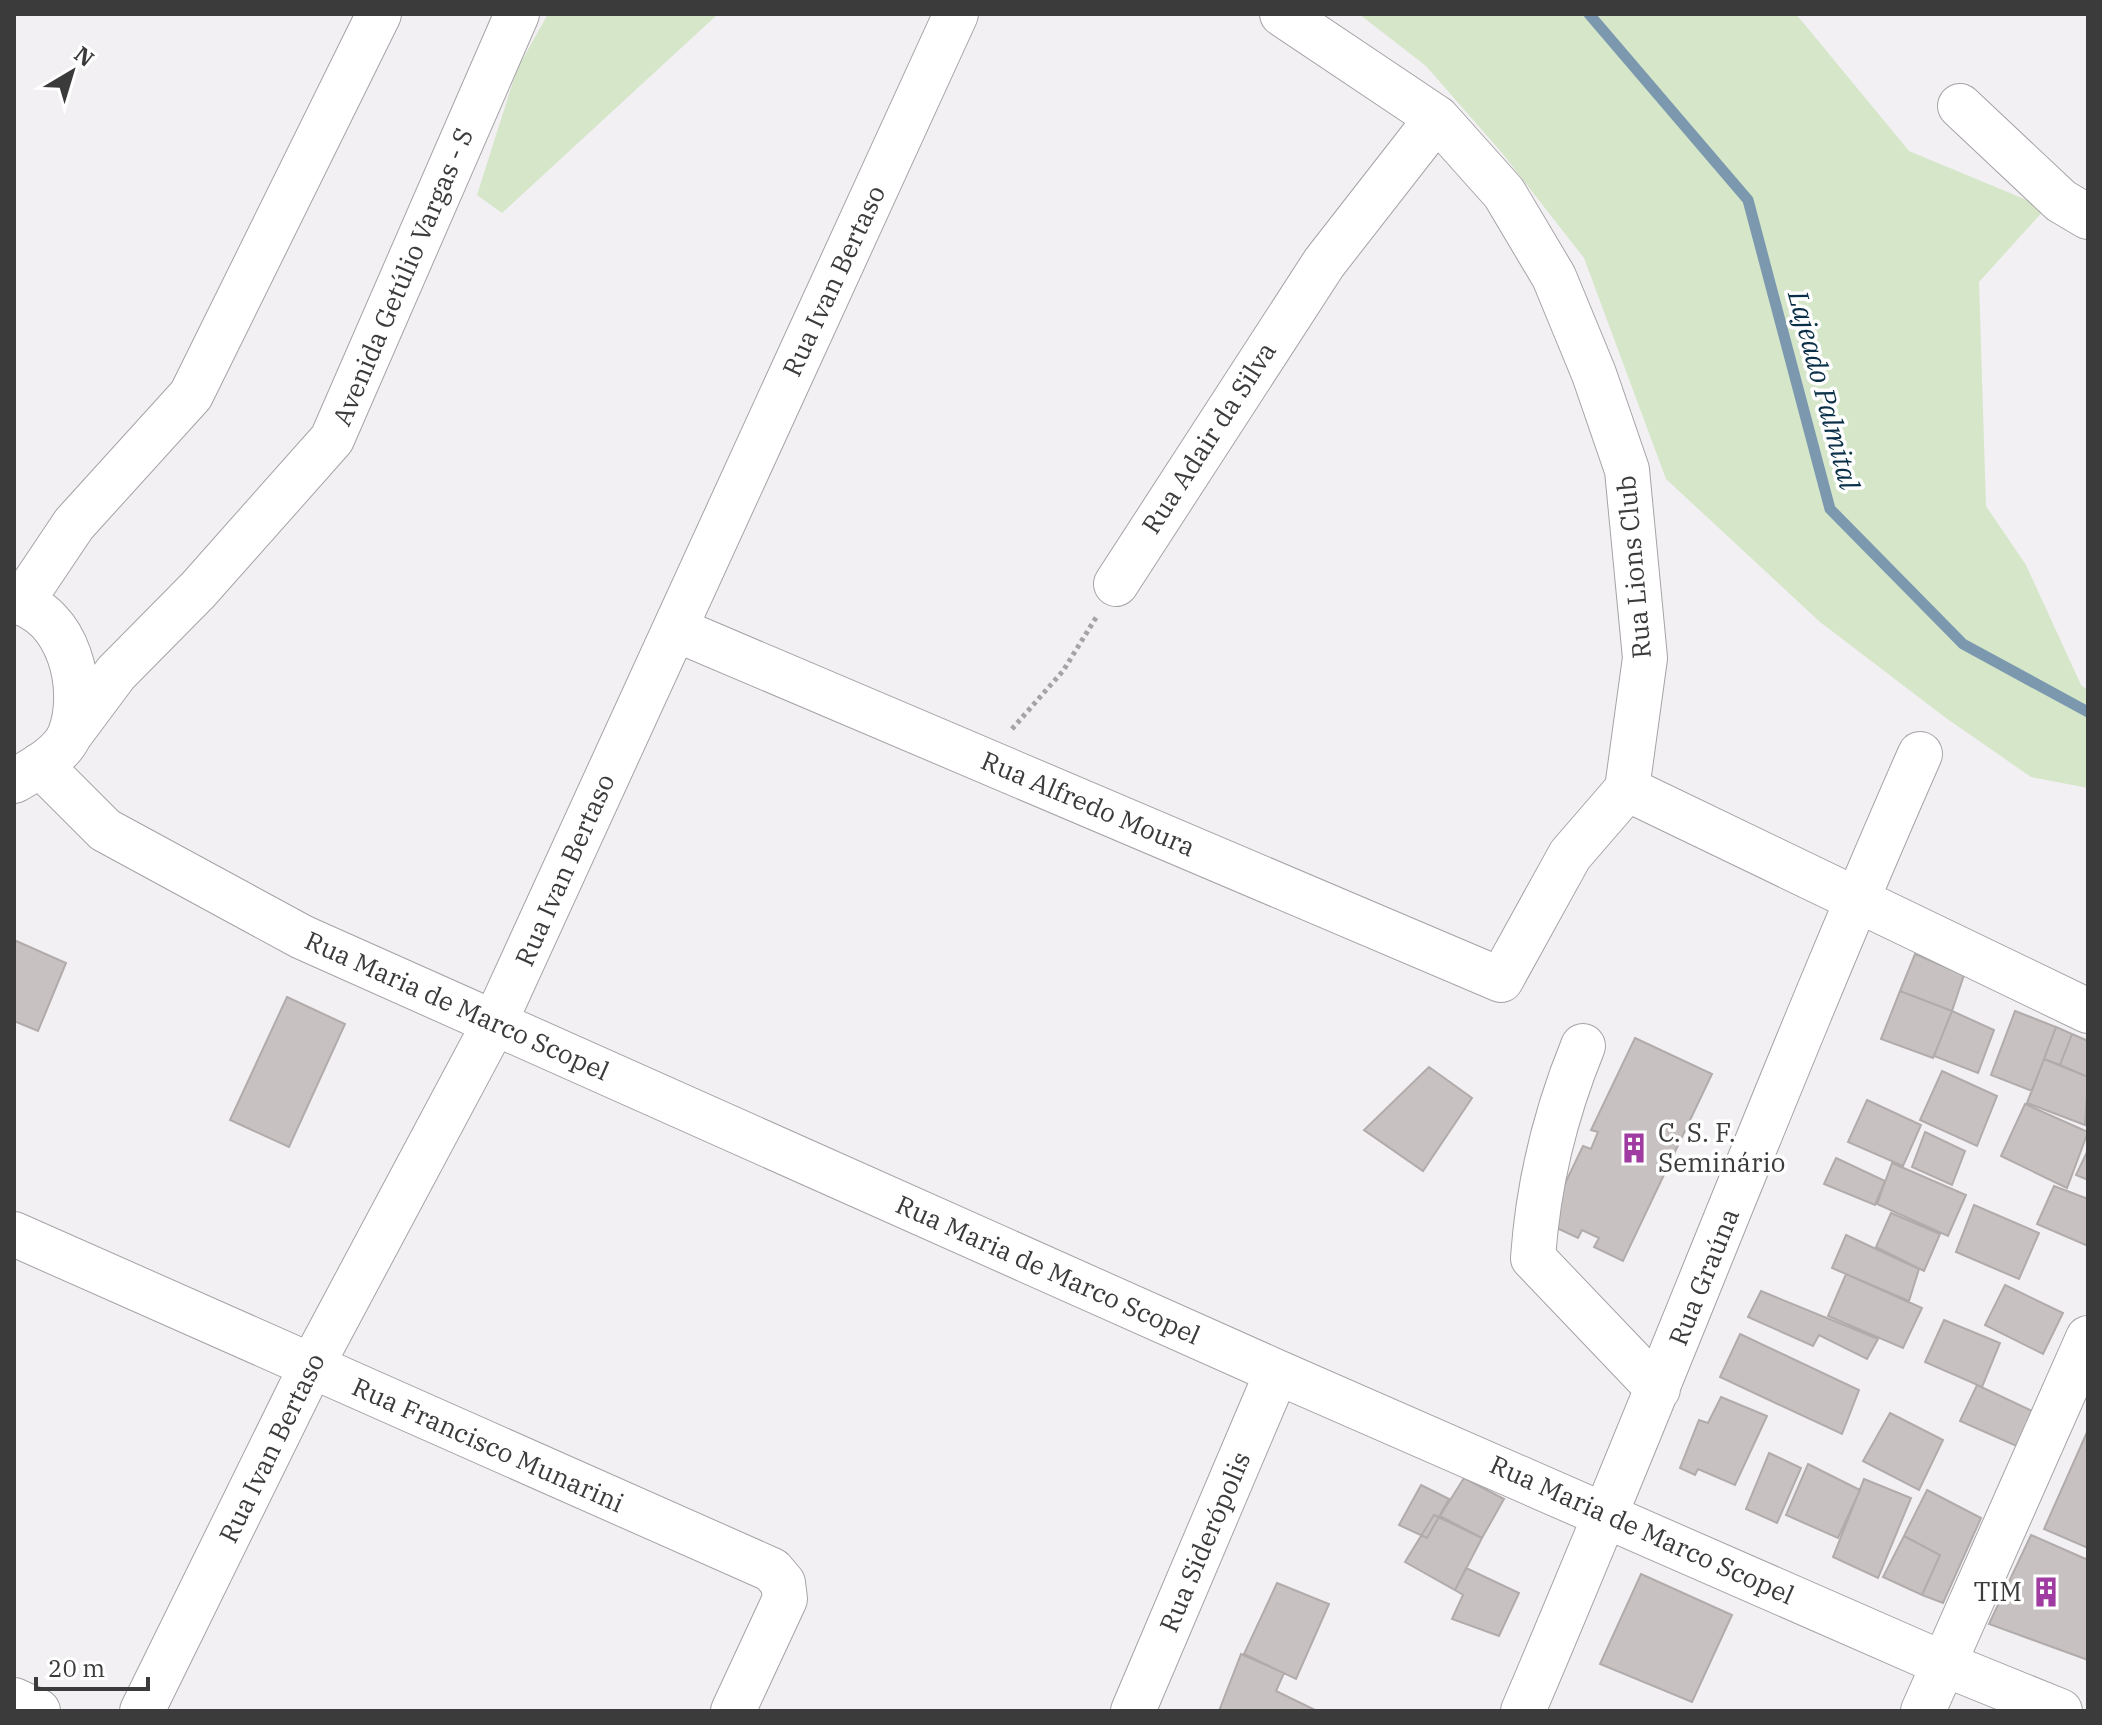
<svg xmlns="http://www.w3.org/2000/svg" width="2102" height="1725" font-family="'IBM Plex Serif',serif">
  <rect width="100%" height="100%" fill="#f3f0f4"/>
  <path fill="#d5e6c9" d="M548,14H718L502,213L477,195L517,69Z
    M1359,14H1796L1909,151L2046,208L1979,282L1986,506L2026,565L2081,685L2088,690V788L2031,777L1946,718L1820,622L1666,479L1584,258L1502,153L1426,66Z"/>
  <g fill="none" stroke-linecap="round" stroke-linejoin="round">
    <path stroke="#7b98af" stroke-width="11" d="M1589,14L1748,200L1830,509L1963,644L2088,712"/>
  </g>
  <path fill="#c7c2c1" stroke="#b1acab" stroke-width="2" d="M14,940L66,963L38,1031L14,1021Z
    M1915,954L1964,975L1952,1011L1900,991Z
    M1900,991L1952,1011L1933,1058L1881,1039Z
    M287,997L345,1024L289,1147L230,1120Z
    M1952,1011L1994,1030L1978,1073L1934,1056Z
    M2015,1011L2056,1027L2032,1091L1991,1075Z
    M2056,1027L2072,1034L2060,1065L2044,1059Z
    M2072,1034L2088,1041V1077L2060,1065Z
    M1635,1038L1712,1074L1623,1261L1594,1247L1599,1238L1582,1230L1578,1238L1546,1223L1583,1146L1591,1149L1598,1132L1591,1130Z
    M2044,1059L2088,1077L2085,1125L2027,1103Z
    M1429,1067L1472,1098L1423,1171L1364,1130Z
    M1942,1071L1997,1096L1977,1146L1920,1120Z
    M1867,1100L1921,1125L1903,1166L1848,1142Z
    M2025,1104L2088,1132L2067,1188L2001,1156Z
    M1925,1132L1965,1151L1952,1185L1912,1167Z
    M2088,1150V1180L2076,1175Z
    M1836,1158L1885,1181L1875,1205L1824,1184Z
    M1892,1163L1966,1195L1948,1236L1877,1204Z
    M2054,1186L2088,1199V1246L2037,1224Z
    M1974,1205L2039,1233L2019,1279L1956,1252Z
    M1891,1213L1940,1234L1924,1271L1876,1247Z
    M1846,1235L1919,1269L1909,1301L1832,1268Z
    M1846,1274L1922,1308L1903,1348L1828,1316Z
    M2005,1285L2063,1313L2043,1354L1985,1325Z
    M1761,1291L1878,1339L1867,1359L1819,1335L1813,1346L1748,1317Z
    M1944,1320L2000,1343L1982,1387L1925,1362Z
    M1740,1334L1859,1390L1842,1434L1720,1377Z
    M1977,1385L2043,1416L2030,1452L1960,1421Z
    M1721,1397L1767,1416L1735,1485L1698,1469L1695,1475L1680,1468L1699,1420L1708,1423Z
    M1890,1413L1943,1440L1919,1490L1863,1461Z
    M2088,1430V1548L2044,1529Z
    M1769,1453L1801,1468L1777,1523L1746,1509Z
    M1808,1464L1860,1490L1838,1538L1786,1515Z
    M1464,1478L1504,1499L1482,1538L1440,1516Z
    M1864,1479L1911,1498L1878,1578L1833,1557Z
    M1421,1485L1449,1499L1427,1538L1399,1525Z
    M1927,1490L1981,1518L1943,1603L1922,1595L1940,1555L1904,1536Z
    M1434,1515L1482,1538L1455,1590L1405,1562Z
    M2031,1535L2088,1560V1660L1989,1624Z
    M1904,1536L1940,1555L1922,1595L1883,1577Z
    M1466,1568L1519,1593L1499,1636L1452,1619L1463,1595L1455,1590Z
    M1641,1574L1732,1615L1692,1702L1600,1664Z
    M1277,1583L1329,1604L1296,1679L1244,1654Z
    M1241,1654L1284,1673L1276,1691L1317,1711H1219Z"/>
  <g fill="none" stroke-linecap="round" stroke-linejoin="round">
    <g stroke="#a6a3a7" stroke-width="46">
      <path id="minor" d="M1282,14L1437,118L1504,193L1554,277L1594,374L1627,470L1645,658L1627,789
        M1960,106L2061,201L2088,217
        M1116,584L1324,263L1437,118
        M14,601C69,614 87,688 70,734C62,755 33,770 14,781
        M21,603L74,524L191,395L379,14
        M675,629L1501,980L1570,855L1627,789
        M69,736L116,673L198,590L332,439L517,14
        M40,765L105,830L302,937L1277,1372L1944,1664L2060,1711
        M1627,789L2088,1011
        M1583,1046C1556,1112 1538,1186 1533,1258L1658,1389
        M14,1234L772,1570L783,1583L785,1599L733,1711
        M14,1700L38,1711
        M142,1711L311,1367L494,1024L956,14
        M1133,1711L1277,1372
        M1523,1711C1659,1394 1781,1070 1920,754
        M1923,1711L2088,1338"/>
    </g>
    <path stroke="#a5a3a5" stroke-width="5" stroke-dasharray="4 4" stroke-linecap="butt" d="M1012,729L1063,671L1097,616"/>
    <use href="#minor" stroke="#fff" stroke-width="44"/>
  </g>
  <defs>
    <g id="building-bare" transform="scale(2.4)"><path d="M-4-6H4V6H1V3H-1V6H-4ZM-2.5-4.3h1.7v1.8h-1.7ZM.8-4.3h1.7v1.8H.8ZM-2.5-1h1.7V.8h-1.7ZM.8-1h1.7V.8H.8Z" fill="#a03ca1" stroke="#fff" stroke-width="2.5" paint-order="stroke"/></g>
  </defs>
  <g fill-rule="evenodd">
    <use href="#building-bare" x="1634" y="1148"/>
    <use href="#building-bare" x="2046" y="1592"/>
  </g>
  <g text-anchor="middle" stroke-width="7" stroke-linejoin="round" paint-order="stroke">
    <g font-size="26" fill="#3c3b3c" stroke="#fff">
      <text transform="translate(403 277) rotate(-67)" y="9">Avenida Getúlio Vargas - S</text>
      <text transform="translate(834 281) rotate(-65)" y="9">Rua Ivan Bertaso</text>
      <text transform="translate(1209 438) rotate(-57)" y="9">Rua Adair da Silva</text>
      <text transform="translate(1634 567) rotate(-95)" y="9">Rua Lions Club</text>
      <text transform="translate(1088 804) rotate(23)" y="9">Rua Alfredo Moura</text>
      <text transform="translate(565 870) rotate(-66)" y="9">Rua Ivan Bertaso</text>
      <text transform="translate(457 1006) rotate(24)" y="9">Rua Maria de Marco Scopel</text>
      <text transform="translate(1048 1270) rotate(24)" y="9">Rua Maria de Marco Scopel</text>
      <text transform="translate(1704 1277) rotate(-68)" y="9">Rua Graúna</text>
      <text transform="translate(488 1445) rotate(24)" y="9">Rua Francisco Munarini</text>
      <text transform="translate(272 1448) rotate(-64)" y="9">Rua Ivan Bertaso</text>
      <text transform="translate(1642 1530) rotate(24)" y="9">Rua Maria de Marco Scopel</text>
      <text transform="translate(1205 1542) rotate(-67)" y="9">Rua Siderópolis</text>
    </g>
    <g font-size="26" fill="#3c3b3c" stroke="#fff" text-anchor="start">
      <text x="1658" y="1142">C. S. F.<tspan x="1658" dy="30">Seminário</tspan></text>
      <text x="2022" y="1601" text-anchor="end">TIM</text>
    </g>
    <g font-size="28" font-style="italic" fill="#0a3049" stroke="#fff">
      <text transform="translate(1824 390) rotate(75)" y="10">Lajeado Palmital</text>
    </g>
  </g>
  <rect width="2102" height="1725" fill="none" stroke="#3c3b3c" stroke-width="32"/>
  <g transform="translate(72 72) rotate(38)" stroke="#ffffff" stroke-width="6" paint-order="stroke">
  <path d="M0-6L14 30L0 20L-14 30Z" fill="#3c3b3c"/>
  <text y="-12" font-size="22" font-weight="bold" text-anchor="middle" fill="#3c3b3c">N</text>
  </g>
  <path d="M36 1677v12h112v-12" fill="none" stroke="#3c3b3c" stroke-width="4"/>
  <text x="48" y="1677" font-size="24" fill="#3c3b3c" stroke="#ffffff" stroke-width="6" paint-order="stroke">20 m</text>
</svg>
